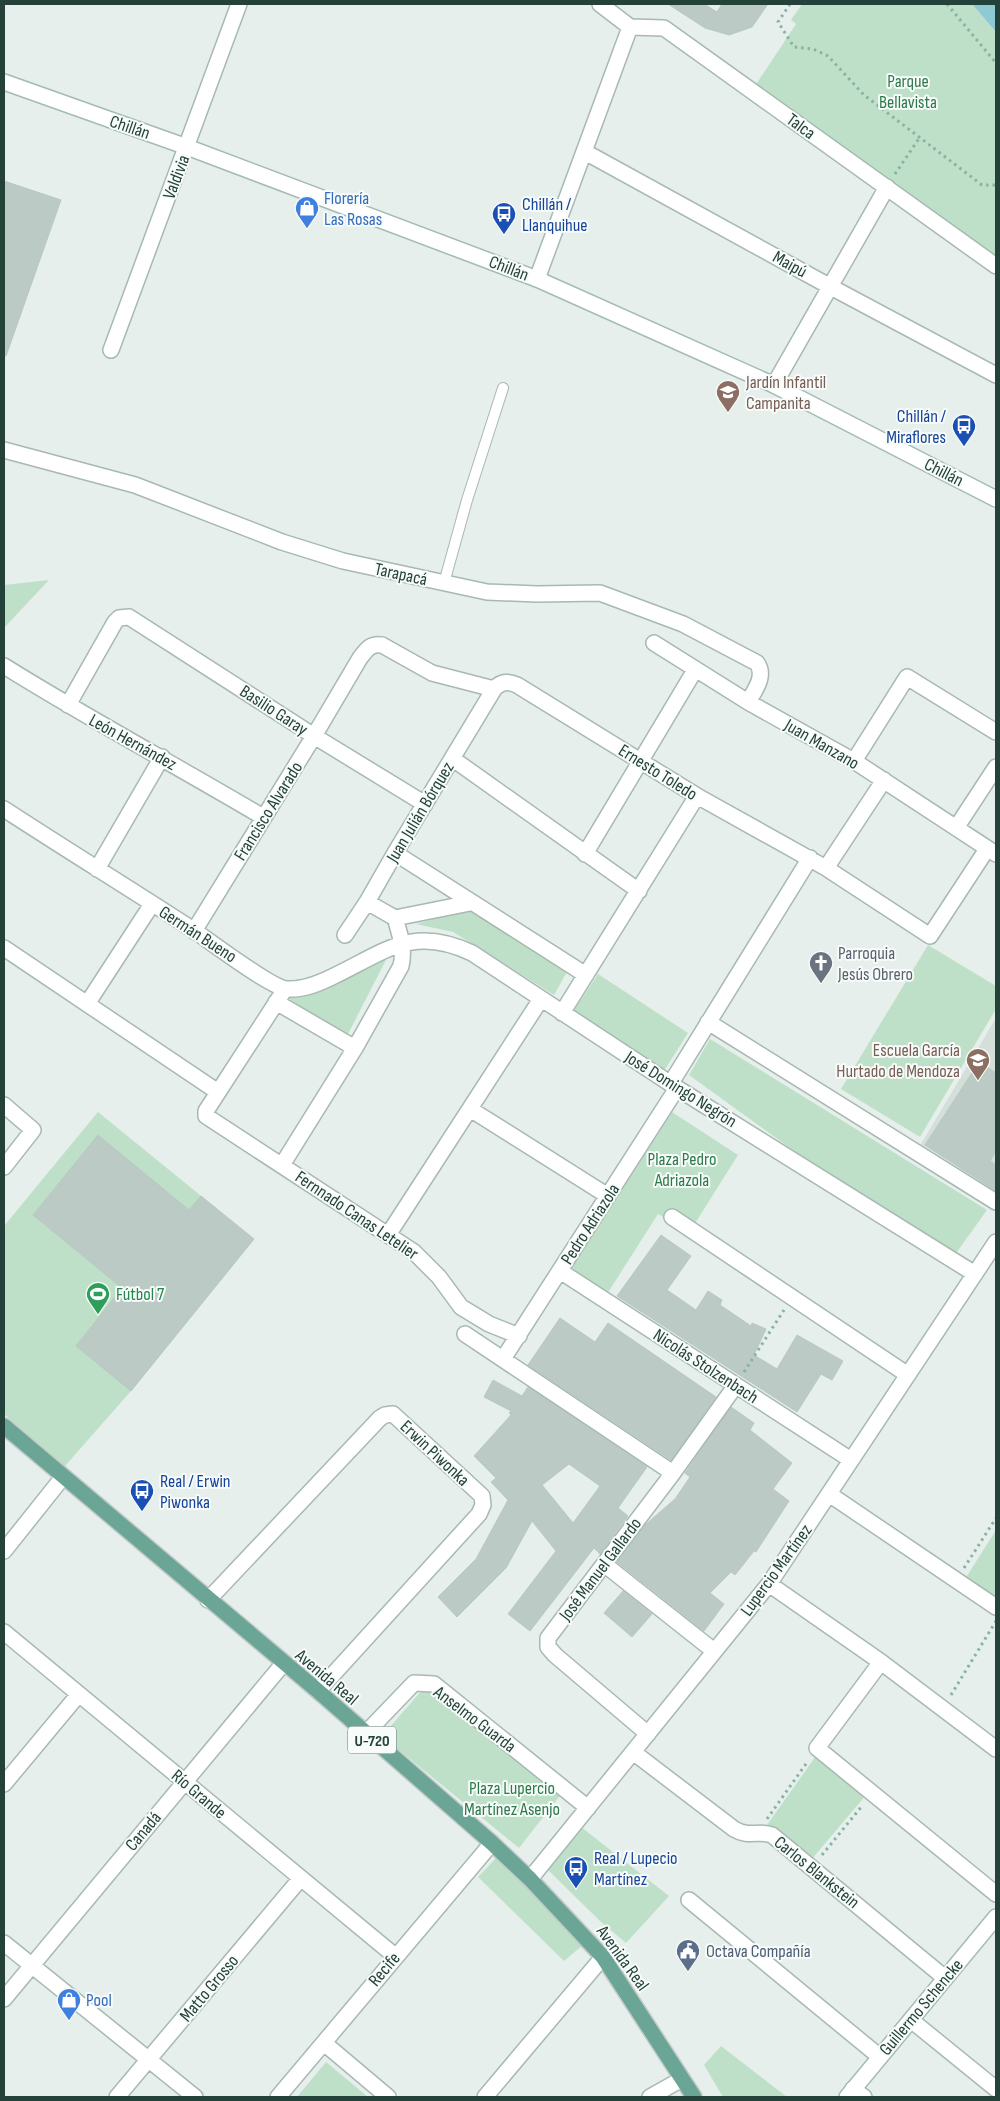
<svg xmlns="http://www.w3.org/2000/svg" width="1000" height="2101" font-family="'Sofia Sans Condensed',sans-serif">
  <rect width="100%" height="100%" fill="#e6efeb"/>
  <path fill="#d4dfda" d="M996,1018V1191L921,1144Z"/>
  <path fill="#bfe0c8" d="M802,4H972L996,32V260L753,89L796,24L791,20Z
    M49,580L4,628V585Z
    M469,909L568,970L554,995L453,932L416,924Z
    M928,945L996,986V1009L920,1137L841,1089Z
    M389,954L347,1036L286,997Z
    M598,974L688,1033L664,1071L573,1012Z
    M710,1039L987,1210L949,1263L689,1075Z
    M98,1112L254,1239L131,1391L65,1466L4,1414V1226Z
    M672,1112L738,1155L689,1233L692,1236L658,1214L607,1294L570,1270Z
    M996,1530V1599L965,1579Z
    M424,1688L562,1793L519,1848L382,1736Z
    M823,1746L872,1788L811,1860L767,1825Z
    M581,1827L669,1896L626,1943L599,1920L547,1869Z
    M498,1856L583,1945L564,1961L478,1877Z
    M721,2046L787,2097H723L704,2065Z
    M326,2062L368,2097H297Z"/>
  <path fill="#8ec9d4" d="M972,4H996V32Z"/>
  <path fill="#bbcac4" stroke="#b8c9c2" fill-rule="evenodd" d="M668,4H704L717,12L722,4H768L752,27L729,35L705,28Z
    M4,181L61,200L6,356H4Z
    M979,1062L996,1073V1151L990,1161L996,1165V1191L925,1145Z
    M98,1135L189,1210L201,1196L254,1239L131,1391L76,1346L122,1288L33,1215Z
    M661,1235L691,1256L667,1290L696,1310L708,1291L722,1300L720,1305L751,1326L752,1323L766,1329L754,1355L777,1369L797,1335L843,1361L832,1380L821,1374L797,1412L617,1296Z
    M560,1318L595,1342L608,1323L716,1397L671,1460L528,1365Z
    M493,1380L522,1396L528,1387L647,1467L618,1508L628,1516L600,1554L594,1548L530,1631L508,1614L556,1551L532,1521L506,1568L457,1617L438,1597L476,1559L508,1500L491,1482L496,1478L474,1456L511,1415L509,1413L511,1411L484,1397ZM569,1464L600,1486L573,1523L542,1485Z
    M731,1407L754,1423L750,1430L792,1463L773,1489L789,1501L756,1552L754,1551L735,1575L731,1572L710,1593L724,1604L704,1631L617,1562L645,1525L675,1499L690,1477L685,1473Z
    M623,1591L652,1614L632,1637L604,1613Z"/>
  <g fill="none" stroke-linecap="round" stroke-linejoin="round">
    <g stroke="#a8b8b2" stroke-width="12">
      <path id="lane" d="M444,583L467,500L503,388"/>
    </g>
    <g stroke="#a8b8b2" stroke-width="18">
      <path id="street" d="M600,4L630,27L664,28L996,266
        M585,152L829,286L996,375
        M537,279L630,27
        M111,350L239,4
        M774,385L887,187
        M4,450L135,485L282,542L343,561L487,592L537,594L600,593L683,624L757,663C766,676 755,690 748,702
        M654,643L748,702L854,761L996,854
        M4,666C89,719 177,766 263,817
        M68,705L115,622L119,618L129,617L314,736L425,804
        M453,759L639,891
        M854,761L907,677L996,732
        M4,809C67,850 132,890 195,931C212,943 272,988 287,989C304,990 320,983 334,976C386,951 413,925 472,953L677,1088L975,1274
        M956,828L996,767
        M395,853L586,975
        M585,854L695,670
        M826,868L884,780
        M97,869L162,757
        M395,918L470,903
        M194,931L314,736L360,658C367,649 371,643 382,645L432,673L494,689
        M345,935L367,902L395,853L494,689C502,681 508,681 517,685L697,796L826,868L930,936L987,849
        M4,948L218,1092
        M285,989L206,1111V1116L414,1252L439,1277L461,1307L489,1324L519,1336
        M276,1002L355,1048
        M87,1004L152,904
        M562,1013L697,796
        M708,1022L996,1202
        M671,1083L810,858
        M4,1105L33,1130L4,1167
        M470,1109L608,1196
        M282,1165L355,1048L401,966C405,948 400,935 395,918L367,902
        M672,1217L908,1375
        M388,1235L541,999
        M560,1271L851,1460
        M465,1334L673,1473
        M503,1359L677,1088
        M829,1494L996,1607
        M4,1551L63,1477
        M604,1564L714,1651
        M769,1584L881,1662L996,1749
        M208,1600L380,1418L385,1415L393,1414L482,1496L483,1505L479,1514L318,1691
        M4,1632L395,1956
        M881,1662L817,1748L996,1894
        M365,1734L414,1683L434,1684L588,1808
        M648,1734L555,1655L548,1647V1638L673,1473L736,1385
        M633,1752L734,1829C749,1838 758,1830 772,1835L945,1978
        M4,1784L79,1694
        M530,1879L769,1584L996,1242
        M689,1900L880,2057
        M4,1943L195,2097
        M4,1999L283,1664
        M911,2020L996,2089
        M324,2043L388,2097
        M853,2089L864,2097
        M117,2097L301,1878
        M278,2097L492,1843
        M485,2097L603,1957
        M650,2097L682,2079"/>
    </g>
    <g stroke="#a4bbb3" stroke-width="18">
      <path id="secondary" d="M4,82L187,147L537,279L774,385L996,499
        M847,2097L996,1917"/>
    </g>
    <g stroke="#c2cac8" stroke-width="18">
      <path id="primary" d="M4,1426L318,1691L492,1843L530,1879L603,1957L694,2097"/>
    </g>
    <path stroke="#86b3a5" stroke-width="3" stroke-dasharray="2.5 4" stroke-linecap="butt" d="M790,4L778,22L794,47L813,49L828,56L864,95L982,185H996
      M947,4L996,63
      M895,174L920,137
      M744,1372L784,1310
      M964,1568L996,1518
      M951,1695L996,1621
      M767,1819L808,1761
      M822,1855L862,1806"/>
    <use href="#lane" stroke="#fff" stroke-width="10"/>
    <use href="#street" stroke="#fff" stroke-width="15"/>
    <use href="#secondary" stroke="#fff" stroke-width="15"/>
    <use href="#primary" stroke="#6aa596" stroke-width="15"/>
  </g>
  <defs>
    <g id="shop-pin" transform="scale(1.25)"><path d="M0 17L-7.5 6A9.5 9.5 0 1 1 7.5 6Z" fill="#3f7fe0" stroke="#f7fbf9"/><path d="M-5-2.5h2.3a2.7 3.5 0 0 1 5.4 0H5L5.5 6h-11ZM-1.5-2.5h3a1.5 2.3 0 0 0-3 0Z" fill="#fff"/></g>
    <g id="bus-pin" transform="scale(1.25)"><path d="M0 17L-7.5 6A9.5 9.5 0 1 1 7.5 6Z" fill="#1a4fb4" stroke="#f7fbf9"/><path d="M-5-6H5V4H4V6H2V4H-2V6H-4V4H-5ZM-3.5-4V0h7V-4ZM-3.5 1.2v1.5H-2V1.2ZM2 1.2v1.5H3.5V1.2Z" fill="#fff"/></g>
    <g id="school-pin" transform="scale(1.25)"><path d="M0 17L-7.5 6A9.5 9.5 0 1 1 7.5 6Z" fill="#8d6e63" stroke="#f7fbf9"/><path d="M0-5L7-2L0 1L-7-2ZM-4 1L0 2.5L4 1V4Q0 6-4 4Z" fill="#fff"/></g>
    <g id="church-pin" transform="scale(1.25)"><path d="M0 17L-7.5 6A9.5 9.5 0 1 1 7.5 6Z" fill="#6b7280" stroke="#f7fbf9"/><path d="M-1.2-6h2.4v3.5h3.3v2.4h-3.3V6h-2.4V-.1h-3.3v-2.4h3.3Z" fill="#fff"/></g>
    <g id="stadium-pin" transform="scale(1.25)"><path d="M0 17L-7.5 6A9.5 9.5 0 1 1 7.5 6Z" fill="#2e9e5b" stroke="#f7fbf9"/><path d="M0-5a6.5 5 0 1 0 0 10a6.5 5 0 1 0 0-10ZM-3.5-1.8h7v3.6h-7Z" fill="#fff"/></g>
    <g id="civic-pin" transform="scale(1.25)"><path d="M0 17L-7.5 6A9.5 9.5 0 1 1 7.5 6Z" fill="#5c6f8a" stroke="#f7fbf9"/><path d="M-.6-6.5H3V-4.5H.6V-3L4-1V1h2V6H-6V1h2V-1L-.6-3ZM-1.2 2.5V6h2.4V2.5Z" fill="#fff"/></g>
  </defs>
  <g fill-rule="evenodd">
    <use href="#shop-pin" x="307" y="208"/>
    <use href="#bus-pin" x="504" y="214"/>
    <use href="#school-pin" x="728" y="392"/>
    <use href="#bus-pin" x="964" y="426"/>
    <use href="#church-pin" x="821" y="963"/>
    <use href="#school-pin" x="978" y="1060"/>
    <use href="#stadium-pin" x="98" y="1294"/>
    <use href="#bus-pin" x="142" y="1491"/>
    <use href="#bus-pin" x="576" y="1868"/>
    <use href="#civic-pin" x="688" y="1951"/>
    <use href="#shop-pin" x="69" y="2000"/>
  </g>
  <g text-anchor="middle" stroke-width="4" stroke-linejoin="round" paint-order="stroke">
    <rect fill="#f7fbf9" stroke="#637a73" stroke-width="1" x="348" y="1726.5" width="48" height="27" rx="4"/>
    <g font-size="16" font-weight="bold" fill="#24423a">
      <text x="372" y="1746">U-720</text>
    </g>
    <g font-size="18" fill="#2d7a4b" stroke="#f7fbf9">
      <text x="908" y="87">Parque<tspan x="908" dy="21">Bellavista</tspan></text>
      <text x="682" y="1165">Plaza Pedro<tspan x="682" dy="21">Adriazola</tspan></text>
      <text x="512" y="1794">Plaza Lupercio<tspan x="512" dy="21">Martínez Asenjo</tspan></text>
    </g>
    <g font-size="18" fill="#24423a" stroke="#f7fbf9">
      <text transform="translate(801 126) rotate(36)" y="6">Talca</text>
      <text transform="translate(130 127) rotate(19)" y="6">Chillán</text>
      <text transform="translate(176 177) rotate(-69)" y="6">Valdivia</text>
      <text transform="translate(790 264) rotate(29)" y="6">Maipú</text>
      <text transform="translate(509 268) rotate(21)" y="6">Chillán</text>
      <text transform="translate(944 472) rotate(27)" y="6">Chillán</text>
      <text transform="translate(401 574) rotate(12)" y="6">Tarapacá</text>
      <text transform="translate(274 710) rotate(33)" y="6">Basilio Garay</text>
      <text transform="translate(133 742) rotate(29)" y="6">León Hernández</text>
      <text transform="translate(822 744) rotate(30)" y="6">Juan Manzano</text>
      <text transform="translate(658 772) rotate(32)" y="6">Ernesto Toledo</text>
      <text transform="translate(268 811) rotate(-58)" y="6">Francisco Alvarado</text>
      <text transform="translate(420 812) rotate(-59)" y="6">Juan Julián Bórquez</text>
      <text transform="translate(198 934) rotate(33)" y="6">Germán Bueno</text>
      <text transform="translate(681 1089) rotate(32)" y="6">José Domingo Negrón</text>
      <text transform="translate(357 1215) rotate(34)" y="6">Fernnado Canas Letelier</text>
      <text transform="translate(590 1224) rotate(-57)" y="6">Pedro Adriazola</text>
      <text transform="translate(706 1366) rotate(33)" y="6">Nicolás Stolzenbach</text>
      <text transform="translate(435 1453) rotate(43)" y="6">Erwin Piwonka</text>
      <text transform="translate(600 1569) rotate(-53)" y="6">José Manuel Gallardo</text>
      <text transform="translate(776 1570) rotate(-54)" y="6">Lupercio Martínez</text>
      <text transform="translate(327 1677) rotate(40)" y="6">Avenida Real</text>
      <text transform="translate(475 1719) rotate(37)" y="6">Anselmo Guarda</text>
      <text transform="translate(199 1794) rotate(40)" y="6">Río Grande</text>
      <text transform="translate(143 1831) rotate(-50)" y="6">Canadá</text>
      <text transform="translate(817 1872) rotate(39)" y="6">Carlos Blankstein</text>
      <text transform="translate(623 1958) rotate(54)" y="6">Avenida Real</text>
      <text transform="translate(384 1969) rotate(-50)" y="6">Recife</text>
      <text transform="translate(209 1988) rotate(-50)" y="6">Matto Grosso</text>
      <text transform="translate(921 2007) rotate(-50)" y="6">Guillermo Schencke</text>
    </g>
    <g font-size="18" fill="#366cbe" stroke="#f7fbf9" text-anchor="start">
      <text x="324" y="204">Florería<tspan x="324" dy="21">Las Rosas</tspan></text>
      <text x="86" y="2006">Pool</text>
    </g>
    <g font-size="18" fill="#164399" stroke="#f7fbf9" text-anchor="start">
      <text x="522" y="210">Chillán /<tspan x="522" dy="21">Llanquihue</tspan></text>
      <text x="946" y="422" text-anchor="end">Chillán /<tspan x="946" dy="21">Miraflores</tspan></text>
      <text x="160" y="1487">Real / Erwin<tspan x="160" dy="21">Piwonka</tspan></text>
      <text x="594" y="1864">Real / Lupecio<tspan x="594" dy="21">Martínez</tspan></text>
    </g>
    <g font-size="18" fill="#785e54" stroke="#f7fbf9" text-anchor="start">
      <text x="746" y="388">Jardín Infantil<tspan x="746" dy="21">Campanita</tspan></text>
      <text x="960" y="1056" text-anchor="end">Escuela García<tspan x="960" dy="21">Hurtado de Mendoza</tspan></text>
    </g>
    <g font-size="18" fill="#5b616d" stroke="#f7fbf9" text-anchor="start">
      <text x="838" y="959">Parroquia<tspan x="838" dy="21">Jesús Obrero</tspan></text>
    </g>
    <g font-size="18" fill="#27864d" stroke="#f7fbf9" text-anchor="start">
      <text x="116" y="1300">Fútbol 7</text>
    </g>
    <g font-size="18" fill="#4e5e75" stroke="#f7fbf9" text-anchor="start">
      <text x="706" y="1957">Octava Compañía</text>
    </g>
  </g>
  <rect width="1000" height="2101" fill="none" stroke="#24423a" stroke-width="10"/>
</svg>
